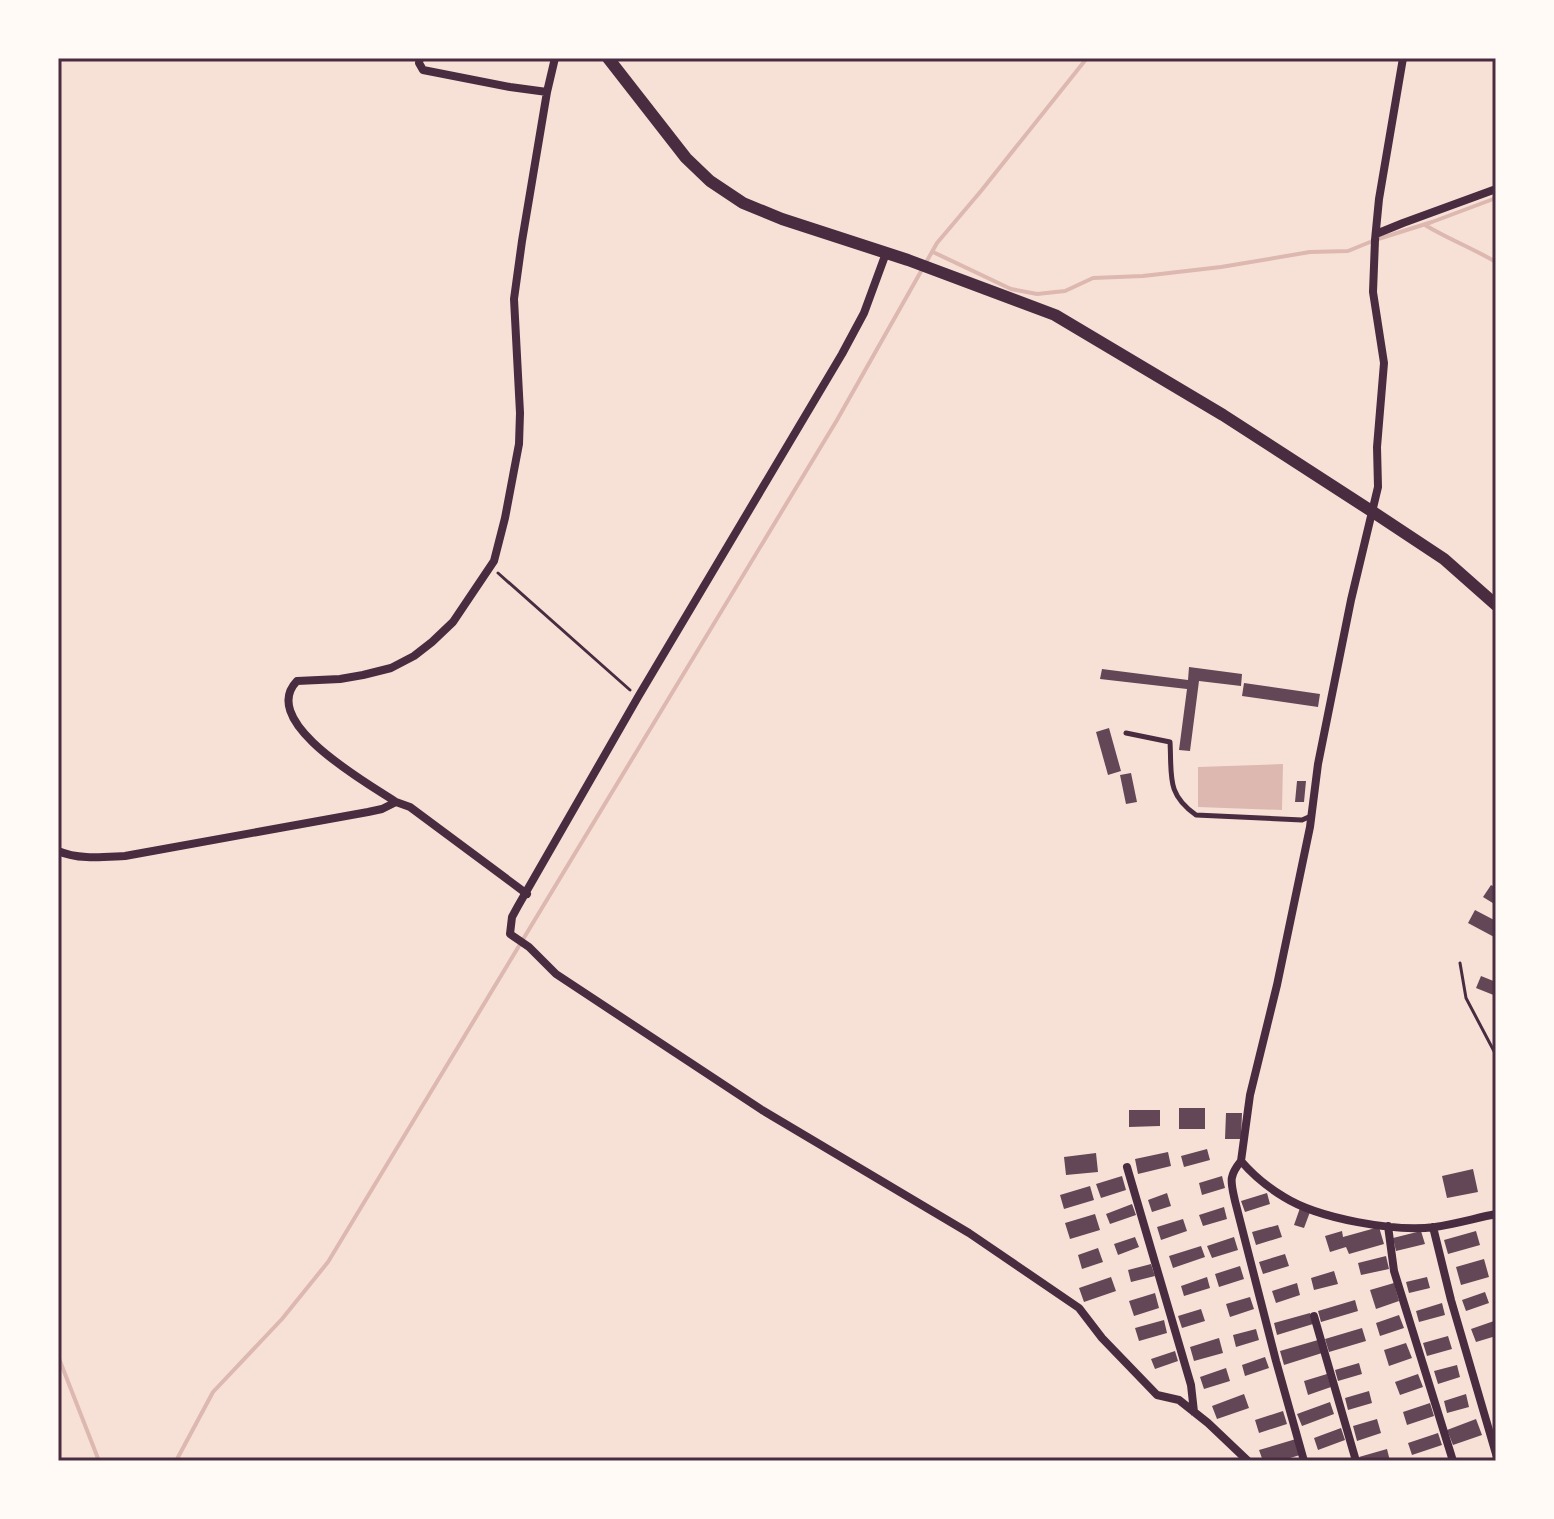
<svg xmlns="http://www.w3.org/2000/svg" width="1554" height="1519" font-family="Signika,sans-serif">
  <rect width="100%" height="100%" fill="#f7e1d7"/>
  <path fill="#dcb8b0" d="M1283,764L1282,810L1198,807V767Z"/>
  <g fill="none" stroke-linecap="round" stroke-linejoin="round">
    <path stroke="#dcb8b0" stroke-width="4" d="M1425,225C1448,239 1472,248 1496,262
      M933,252L1011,289L1037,294L1065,291L1093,278L1143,276L1221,267L1310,252L1348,251L1375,240L1432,222L1496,198
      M58,1356L99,1461
      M176,1461L213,1392L282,1319L328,1262L837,420L937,243L981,191L1087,58"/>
  </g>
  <path fill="#644757" d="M1189,667L1242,674L1241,686L1199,681L1190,751L1179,750L1187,689L1100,679L1102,669L1188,680Z
    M1244,683L1320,694L1318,707L1242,696Z
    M1109,728L1121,771L1108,775L1096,732Z
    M1131,773L1137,802L1126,804L1120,775Z
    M1297,781H1306L1304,802H1295Z
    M1491,885L1496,888V905L1483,897Z
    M1475,910L1496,921V938L1468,923Z
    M1481,976L1496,982V996L1476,988Z
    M1179,1108H1205V1129H1179Z
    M1129,1110H1160V1126L1129,1127Z
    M1226,1113H1242L1241,1139H1225Z
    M1207,1149L1210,1160L1184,1167L1181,1156Z
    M1168,1152L1171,1166L1138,1174L1135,1159Z
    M1096,1153L1098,1172L1066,1175L1064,1157Z
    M1473,1169L1478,1192L1447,1198L1442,1176Z
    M1122,1176L1126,1190L1101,1198L1096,1184Z
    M1222,1176L1225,1188L1202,1195L1199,1183Z
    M1090,1186L1094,1200L1064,1209L1060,1195Z
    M1167,1193L1171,1206L1152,1212L1148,1200Z
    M1267,1193L1270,1204L1245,1212L1241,1201Z
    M1132,1204L1136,1215L1110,1224L1106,1214Z
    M1224,1207L1227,1219L1203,1226L1199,1215Z
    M1300,1208L1310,1212L1304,1228L1294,1225Z
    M1095,1214L1100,1230L1070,1239L1065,1223Z
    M1183,1219L1187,1231L1161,1240L1157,1227Z
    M1278,1225L1282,1237L1256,1245L1252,1232Z
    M1379,1227L1384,1244L1349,1254L1346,1247L1330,1252L1325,1236L1342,1231L1343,1237Z
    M1421,1231L1425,1244L1396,1251L1393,1238Z
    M1476,1231L1480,1245L1448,1254L1444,1240Z
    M1135,1237L1139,1247L1118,1255L1114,1244Z
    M1234,1237L1238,1250L1212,1258L1207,1246Z
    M1201,1246L1205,1257L1173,1268L1169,1256Z
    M1098,1248L1103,1262L1082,1269L1078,1255Z
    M1285,1254L1289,1266L1263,1274L1259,1262Z
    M1386,1256L1389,1269L1361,1275L1358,1263Z
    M1484,1259L1489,1277L1461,1285L1456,1267Z
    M1151,1264L1155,1276L1131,1282L1128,1270Z
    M1240,1266L1244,1279L1219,1287L1215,1274Z
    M1334,1271L1338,1284L1314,1290L1311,1278Z
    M1111,1277L1116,1291L1084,1302L1079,1288Z
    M1207,1277L1210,1288L1184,1296L1181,1286Z
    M1427,1277L1430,1288L1409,1293L1406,1282Z
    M1297,1283L1300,1295L1276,1303L1272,1291Z
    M1394,1283L1399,1301L1376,1309L1370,1290Z
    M1485,1292L1489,1303L1466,1311L1462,1300Z
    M1155,1293L1159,1308L1134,1316L1129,1301Z
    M1250,1297L1254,1309L1230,1317L1226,1304Z
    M1355,1300L1358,1311L1321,1322L1318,1311Z
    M1442,1303L1445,1315L1419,1322L1416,1311Z
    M1201,1309L1205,1321L1182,1328L1178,1316Z
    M1310,1313L1313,1324L1277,1335L1274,1323Z
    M1399,1315L1404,1328L1380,1336L1376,1323Z
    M1164,1320L1167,1333L1139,1341L1135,1328Z
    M1494,1321L1496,1336L1476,1342L1471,1329Z
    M1362,1328L1366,1341L1329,1352L1325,1339Z
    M1256,1329L1259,1340L1236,1347L1233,1335Z
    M1448,1336L1452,1349L1427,1356L1423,1343Z
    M1219,1338L1223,1353L1194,1361L1190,1347Z
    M1318,1340L1322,1353L1284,1365L1280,1351Z
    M1406,1343L1412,1358L1389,1366L1384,1350Z
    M1175,1351L1178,1361L1155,1369L1151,1359Z
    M1265,1357L1269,1368L1245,1376L1242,1365Z
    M1359,1363L1362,1374L1338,1381L1335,1370Z
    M1457,1365L1460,1377L1438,1384L1434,1371Z
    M1226,1368L1230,1381L1204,1389L1200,1377Z
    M1327,1374L1331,1387L1308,1395L1304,1381Z
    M1418,1374L1423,1387L1400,1395L1395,1382Z
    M1369,1391L1372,1403L1348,1410L1345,1398Z
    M1244,1394L1249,1408L1217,1419L1212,1406Z
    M1466,1394L1469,1407L1447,1413L1444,1401Z
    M1330,1402L1334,1414L1302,1426L1297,1414Z
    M1430,1403L1434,1416L1407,1425L1403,1412Z
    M1283,1411L1287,1424L1259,1433L1255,1420Z
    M1377,1419L1381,1433L1357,1441L1353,1426Z
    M1476,1419L1482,1435L1453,1445L1447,1430Z
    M1341,1428L1345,1440L1318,1450L1314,1438Z
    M1438,1433L1442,1445L1412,1455L1408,1443Z
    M1296,1439L1300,1455L1280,1461H1263L1259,1450Z
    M1387,1449L1390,1461H1361L1359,1457Z"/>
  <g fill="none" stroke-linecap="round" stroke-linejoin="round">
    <path stroke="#4a2c40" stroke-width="3" d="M498,573L630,690
      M1460,963L1466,998L1496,1055"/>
    <path stroke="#4a2c40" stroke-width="5" d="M1126,733L1170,742C1172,776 1166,794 1196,815L1302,820L1311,816"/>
    <path stroke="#4a2c40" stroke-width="8" d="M420,58L419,63L423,70L510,87L547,92
      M1403,58L1379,199L1375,240L1373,292L1384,363L1377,447L1378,487L1351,600L1318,764L1310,827L1277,985L1250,1095L1241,1161C1253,1175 1269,1188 1284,1197C1319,1219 1395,1232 1435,1227C1455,1224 1476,1218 1496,1214
      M1376,234L1403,223L1496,189
      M886,253L864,313L842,354L638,697L518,906L512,917L510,934L529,947L556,974L762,1110L969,1233L1079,1308L1102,1338L1157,1395L1179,1400L1208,1423L1248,1461
      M396,802C369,784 257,722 297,681L340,679L363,675L391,668L414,656L432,642L453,622L494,561L505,518L519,444L520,413L514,299L522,241L547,92L555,58
      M58,851C79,860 103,857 125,856L368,812L382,809L396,802L410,807L527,894
      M1241,1161C1228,1177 1231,1182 1235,1201L1276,1361L1304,1461
      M1127,1167L1191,1385L1194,1412
      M1388,1226L1394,1271L1453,1461
      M1433,1227L1451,1300L1496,1454
      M1314,1316L1356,1461"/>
    <path stroke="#4a2c40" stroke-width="12" d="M608,58L686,158L710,181L743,203L782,219L908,260L1055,315L1223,415L1373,512L1444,559L1496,605"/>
  </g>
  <rect width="1554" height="1519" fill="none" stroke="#fffaf5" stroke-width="120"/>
  <rect x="60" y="60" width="1434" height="1399" fill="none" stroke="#4a2c40" stroke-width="3"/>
</svg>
